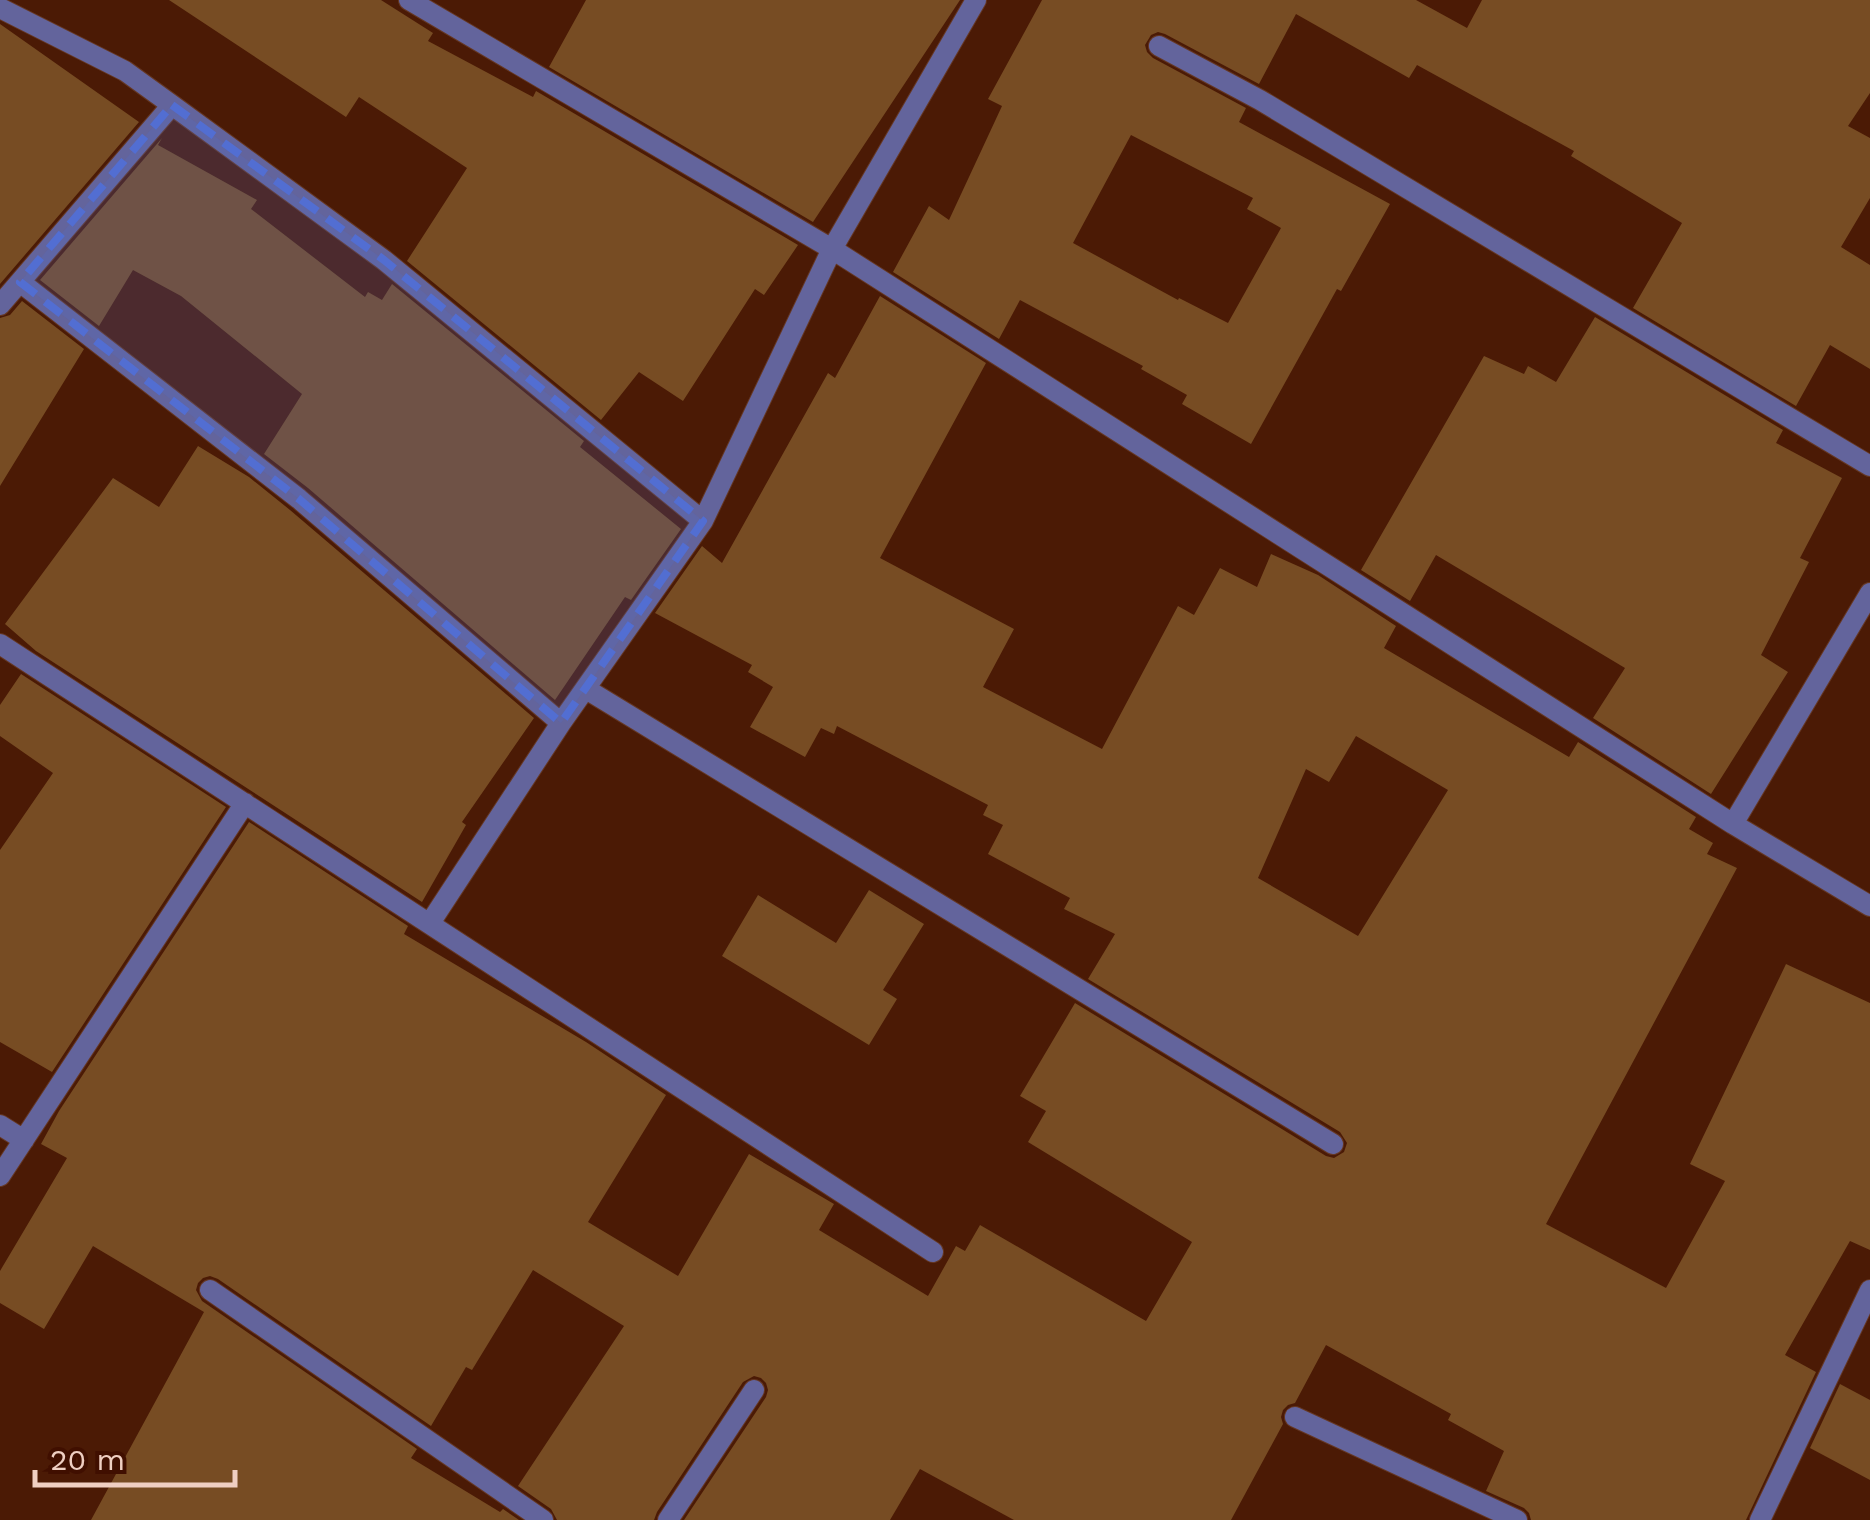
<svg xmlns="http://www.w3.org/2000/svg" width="1870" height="1520" font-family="'Work Sans',sans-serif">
  <rect width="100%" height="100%" fill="#4b1a05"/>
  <path fill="#774c23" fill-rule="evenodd" d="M169,0H381L433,33L428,41L533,97L536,91L798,245L764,295L755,289L683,401L639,372L601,420L407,261L467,168L359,97L346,117Z
    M586,0H960L813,222L549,67Z
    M1042,0H1416L1467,28L1482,0H1870V93L1848,126L1870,138V198L1841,247L1870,265V369L1830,345L1796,406L1633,308L1682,223L1571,156L1574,151L1417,65L1409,78L1296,14L1259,84L1165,34L1158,32L1151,35L1145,45L1147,52L1153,58L1246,108L1239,122L1390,204L1341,291L1337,289L1251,444L1182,404L1187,395L1141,369L1143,366L1020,300L999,339L893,272L929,206L949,220L1002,106L988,99ZM1131,135L1253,198L1247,209L1281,228L1228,323L1179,298L1178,300L1073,243Z
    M0,24L139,122L0,284Z
    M162,138L158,145L257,200L251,209L365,297L368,292L382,300L392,284L584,441L580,447L681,529L631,600L625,597L555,700L308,488L264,454L302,394L181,296L133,270L99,326L40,280Z
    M880,296L986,363L880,558L1014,629L983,687L1102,749L1178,606L1194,615L1220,568L1257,587L1271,554L1318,575L1396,626L1384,648L1569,757L1578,742L1696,817L1689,829L1713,843L1707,854L1737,868L1546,1224L1666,1288L1725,1181L1690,1164L1786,964L1870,1003V1250L1850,1241L1785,1355L1816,1372L1746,1520H1531L1529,1513L1524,1508L1486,1491L1504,1451L1448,1420L1451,1414L1326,1345L1295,1403L1288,1405L1283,1410L1281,1417L1283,1424L1231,1520H1014L920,1469L890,1520H684L766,1397L768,1390L766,1383L761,1378L754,1376L743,1382L657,1512L654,1520H557L551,1509L518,1486L624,1326L533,1270L472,1370L466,1367L431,1426L218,1279L210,1276L203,1278L198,1283L196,1290L202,1301L417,1449L411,1458L500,1512L503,1509L519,1520H91L204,1312L93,1246L44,1329L0,1303V1271L67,1158L41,1144L59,1111L249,822L408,926L404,934L586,1042L666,1095L588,1222L678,1276L749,1154L834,1204L819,1230L928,1296L956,1246L965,1251L980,1225L1146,1321L1192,1242L1028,1142L1046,1111L1020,1096L1075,1003L1326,1156L1334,1158L1344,1152L1347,1143L1340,1132L1088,979L1115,934L1064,909L1070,898L988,854L1003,825L983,815L988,805L837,726L834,734L821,728L805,757L750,727L773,687L748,672L752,665L655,613L702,546L722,563L828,373L835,378ZM1356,736L1448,790L1358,936L1258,878L1306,769L1329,782Z
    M22,301L84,349L0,486V318L10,315Z
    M1595,317L1783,430L1776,443L1842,478L1800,558L1809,562L1761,655L1788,672L1711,794L1593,718L1625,668L1436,555L1410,601L1361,570L1484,356L1524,374L1528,366L1556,382Z
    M198,446L249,477L290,510L534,718L462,822L466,825L422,902L36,651L5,624L113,478L159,507Z
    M21,674L226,807L52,1072L0,1042V850L53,773L0,736V705Z
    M869,890L924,924L883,990L897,999L869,1045L722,956L758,895L836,943Z
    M1840,1384L1870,1400V1480L1810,1448Z"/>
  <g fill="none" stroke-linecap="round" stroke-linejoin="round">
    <g stroke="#653723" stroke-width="22">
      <path id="street" d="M409,0L832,249L1733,824L1870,906
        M0,8L125,71L172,105L384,260L703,521
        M1159,46L1260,100L1870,466
        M20,282L299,499L561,723
        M0,305L172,105
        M0,644L933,1252
        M586,689L1333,1144
        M1733,824L1870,593
        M430,923L561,723L703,521L832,249L976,0
        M0,1125L24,1140
        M0,1176L245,803
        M210,1290L543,1520
        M1295,1417L1517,1520
        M668,1520L754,1390
        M1760,1520L1870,1290"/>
    </g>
    <use href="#street" stroke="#63649c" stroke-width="20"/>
  </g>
  <path fill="#526ed2" fill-opacity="0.2" stroke="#526ed2" stroke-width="8" stroke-dasharray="20 12" stroke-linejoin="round" d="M172,105L384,260L703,521L561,723L299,499L20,282Z"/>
  <path d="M35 1470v15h200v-15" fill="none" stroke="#efcfc2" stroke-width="5"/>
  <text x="50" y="1470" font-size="30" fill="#efcfc2" stroke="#400f00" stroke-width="8" paint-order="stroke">20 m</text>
</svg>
